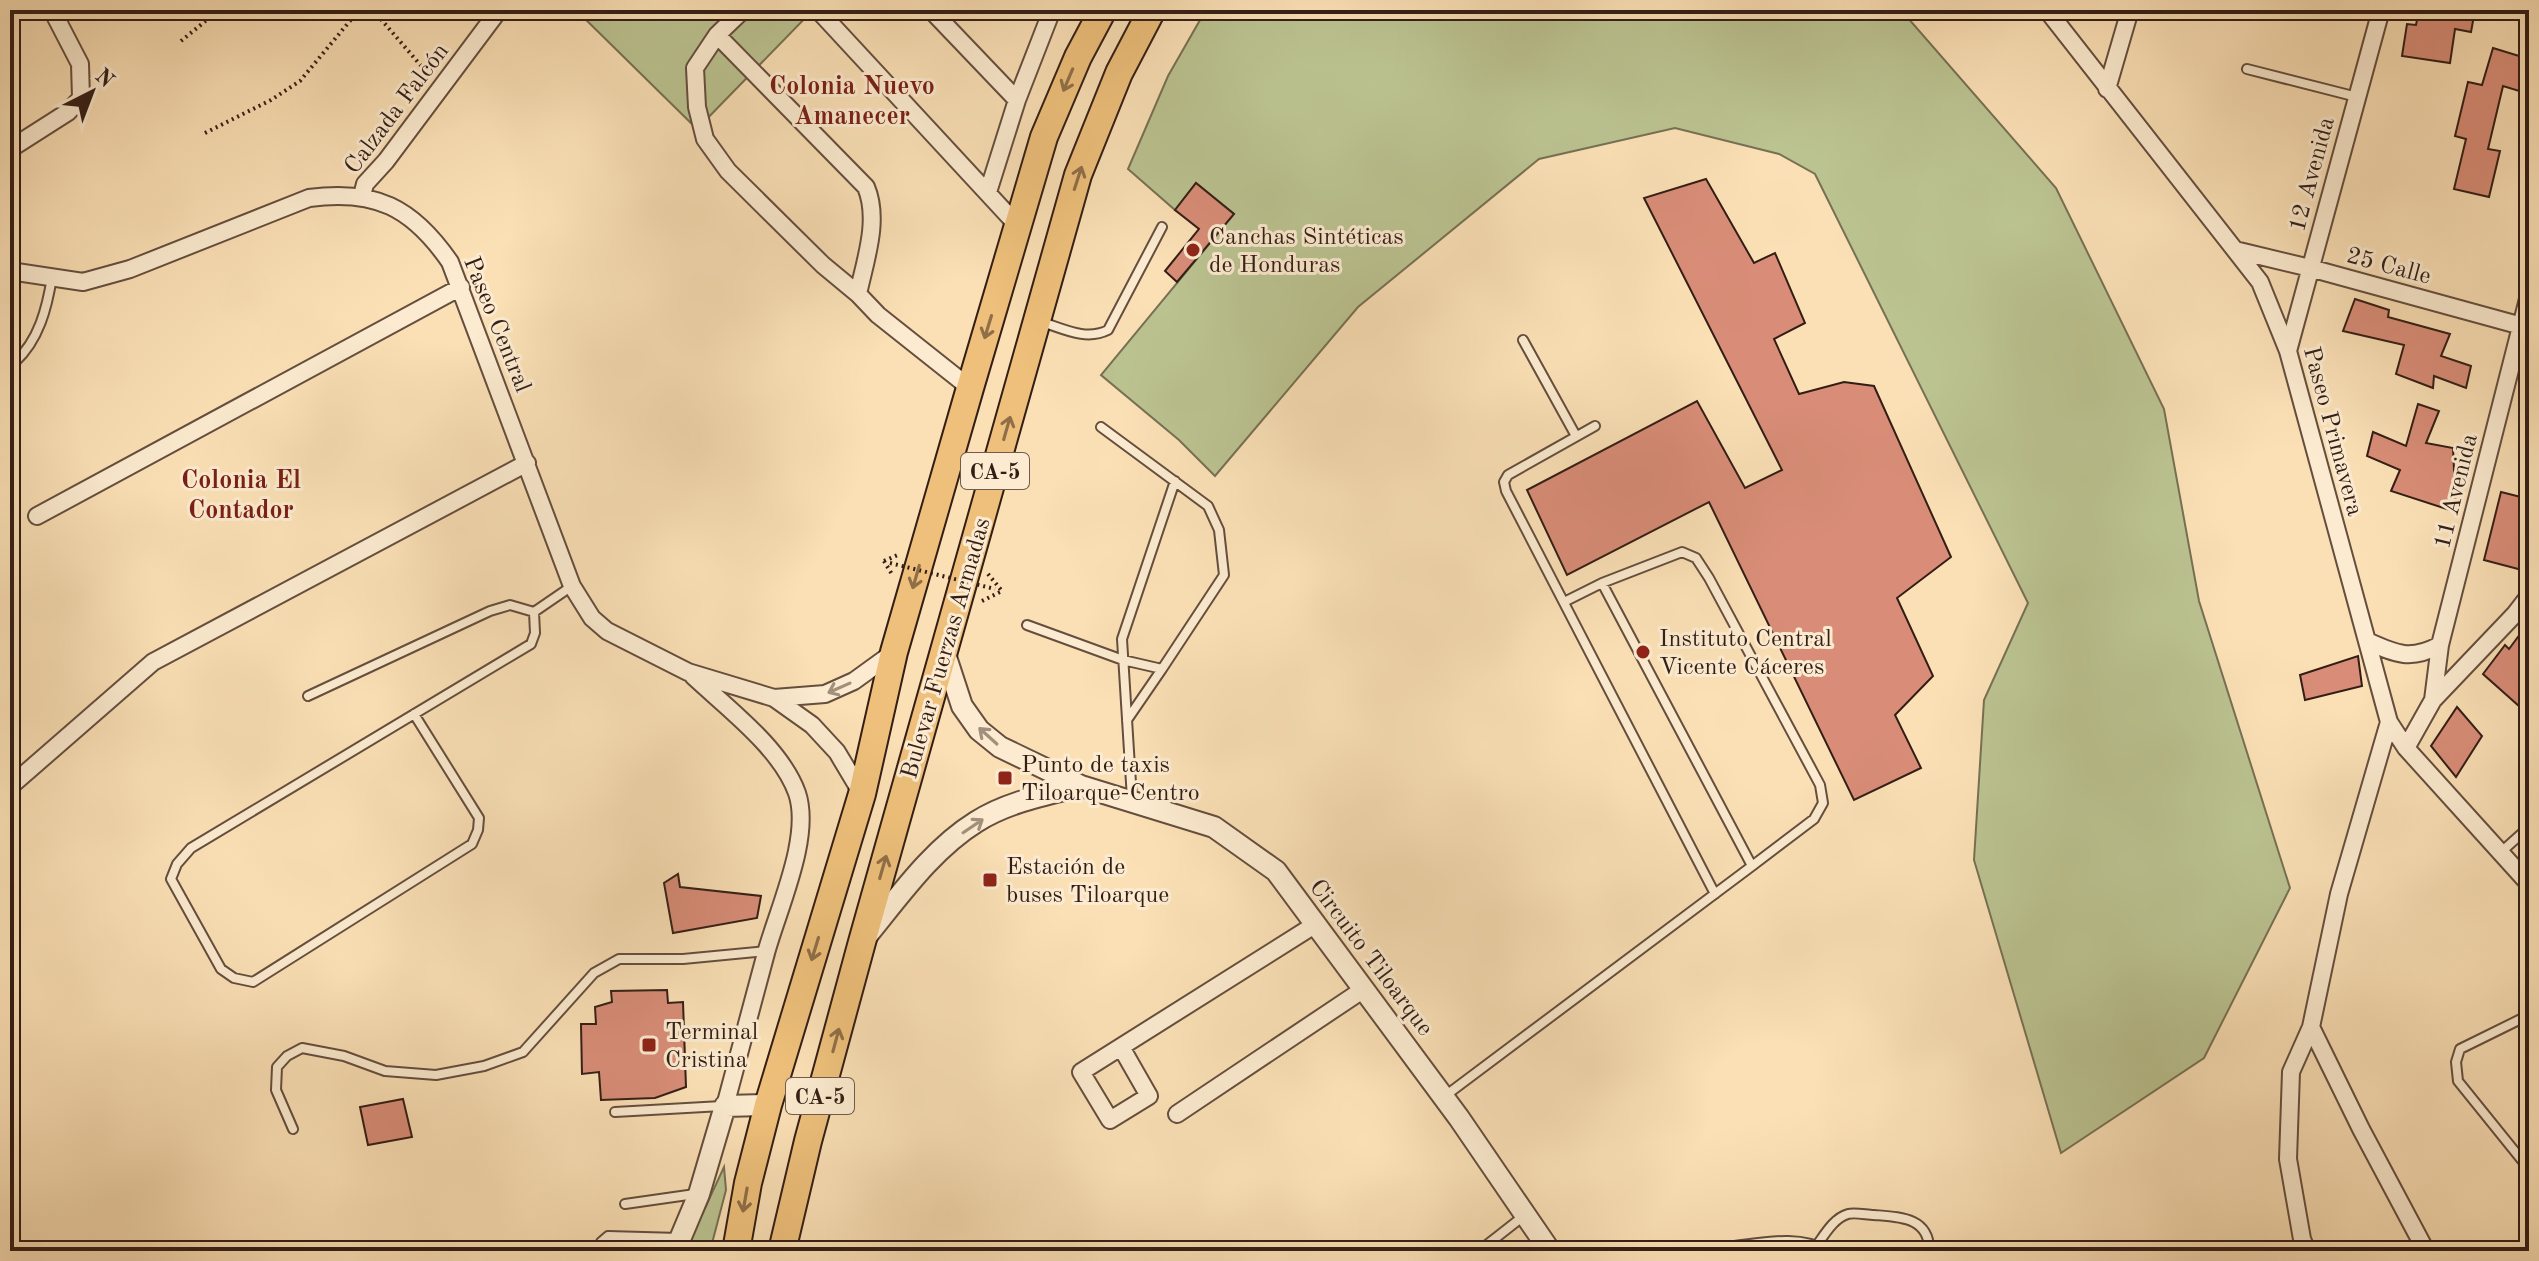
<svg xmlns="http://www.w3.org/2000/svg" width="2539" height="1261" font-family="'Old Standard TT',serif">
  <rect width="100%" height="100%" fill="#fbe0b6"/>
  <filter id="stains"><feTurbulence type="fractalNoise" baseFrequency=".0025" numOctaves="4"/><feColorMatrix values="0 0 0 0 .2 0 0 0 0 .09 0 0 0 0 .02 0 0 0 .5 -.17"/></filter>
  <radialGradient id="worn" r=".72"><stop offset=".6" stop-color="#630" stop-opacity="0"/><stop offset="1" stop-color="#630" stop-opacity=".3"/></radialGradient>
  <path fill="#bbc391" stroke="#777054" stroke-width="2" d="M576,10H813L697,129Z
    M1203,10H1901L2056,188L2164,409L2199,601L2290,888L2204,1058L2061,1153L1974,860L1984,700L2028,603L1815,174L1779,154L1675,128L1539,159L1358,307L1215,476L1179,440L1101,375L1234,214L1196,183L1175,210L1128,169L1168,76L1200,20Z
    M724,1167L726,1190L710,1251H685Z"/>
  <path fill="#d98d78" stroke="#331e16" stroke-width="2" d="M2419,10H2475L2471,32L2455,29L2450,63L2402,56L2407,24L2416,25Z
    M2493,48L2529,59V94L2503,86L2488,149L2500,151L2489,197L2454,189L2466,139L2455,136L2468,82L2482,85Z
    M1706,179L1754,263L1775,253L1805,323L1774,339L1799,394L1844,382L1874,386L1951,557L1897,598L1933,676L1895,715L1921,768L1854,800L1709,502L1567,575L1527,490L1697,401L1745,488L1782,470L1644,198Z
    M1196,183L1234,214L1177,282L1165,271L1199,229L1175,210Z
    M2355,299L2389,310L2388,317L2450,334L2441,356L2471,366L2466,388L2434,376L2433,388L2396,374L2404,345L2343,331Z
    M2418,404L2439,411L2426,443L2453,448L2456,512L2391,491L2400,470L2367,456L2373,432L2406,446Z
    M2501,492L2529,499V545L2522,570L2484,560Z
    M2529,622V715L2483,674L2505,645L2509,649Z
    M2358,656L2362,686L2305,700L2300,675Z
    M2457,707L2482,736L2456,777L2431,746Z
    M678,874L680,887L761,896L757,918L673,933L664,883Z
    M667,990L668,1003L683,1002L686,1087L655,1098L601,1100L599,1072L582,1074L581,1024H596L595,1007L612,1002L611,991Z
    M403,1099L412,1137L368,1145L360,1107Z"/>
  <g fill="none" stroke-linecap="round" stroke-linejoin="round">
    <g stroke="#654e3e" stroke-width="12">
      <path id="service" d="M2247,69L2357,97
        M1042,322C1064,329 1086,341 1108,330L1162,227
        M1523,340L1576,436
        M15,362C39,340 47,308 52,277
        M1595,426L1508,475L1504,482L1506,491L1715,894
        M1564,602L1602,583L1682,552L1696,558L1709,578L1820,785L1823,803L1814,819L1752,866L1602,583
        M1027,625L1123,660L1162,669L1224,575L1219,530L1208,506L1101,427
        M308,696L490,611L510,605L534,612L572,586
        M414,714L479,818L478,830L472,844L253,982L234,978L221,969L171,879L177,864L191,848L531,644L535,633L534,612
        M1127,720L1162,669
        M1132,799L1122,639L1175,481
        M2500,853L2529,827
        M2529,1015L2460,1049L2456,1062L2458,1081L2529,1169
        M1445,1096L1752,866
        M615,1112L722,1106
        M293,1129L276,1090L277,1067L287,1056L302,1048L344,1056L385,1071L436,1075L484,1066L523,1052L594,973L619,959H683L766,951
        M625,1204L695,1194
        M1817,1245C1825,1234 1834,1218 1848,1214C1855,1212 1867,1215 1874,1215C1899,1217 1930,1217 1929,1251
        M1726,1247C1758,1244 1799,1233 1827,1251
        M1323,1250L1324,1251
        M599,1251L601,1242L608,1236L679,1238
        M1479,1251L1525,1215"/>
    </g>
    <g stroke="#654e3e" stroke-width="20">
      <path id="minor" d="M743,10L717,35L695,68L697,107L705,139L728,171L823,265L858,294
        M818,10L1018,226
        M931,10L1017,100
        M2047,10L2260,282L2288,351L2389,722L2406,748L2529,884
        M717,35L866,187C880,220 865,261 858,294L878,315L970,388
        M2107,89L2130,10
        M10,149L68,112L81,98L80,64L52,10
        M988,192L1017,100L1052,10
        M362,196L365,184L386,161L499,10
        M2235,250L2310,268L2529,328
        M10,271L83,282L130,269L309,198C375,189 412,207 450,262L572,586L592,618L607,631L688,672L774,698L812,725L837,752L862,794
        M2288,351L2381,10
        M37,516L461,287
        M2367,641C2396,654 2410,661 2440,645
        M693,676C727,708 781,748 797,793C812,837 778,909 766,953C752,1004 739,1055 725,1106
        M774,698L825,694L854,681L894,652
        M2433,700L2440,645L2529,295
        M2389,722L2339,894L2311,1027L2361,1129L2426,1251
        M2406,748L2433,700L2515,614L2529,596
        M13,784L153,662L527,463
        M1121,1047L1149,1096L1110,1120L1081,1072L1316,924
        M1177,1114L1364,989
        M2307,1251L2302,1239L2288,1159L2291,1072L2311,1027"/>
    </g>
    <g stroke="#654e3e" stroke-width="24">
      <path id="tertiary" d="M944,651L962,706L979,730L1000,747L1081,786L1214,827L1276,871L1459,1118L1550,1251
        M865,938C898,898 931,850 976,822C1007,802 1045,795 1081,786
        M675,1251L699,1194L725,1106L768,1105"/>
    </g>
    <g stroke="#331e16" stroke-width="30">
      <path id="trunk" d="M736,1251L748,1183L768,1105L862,794L894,652L970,388L1044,137L1078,57L1103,10
        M782,1251L808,1141L862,942L1078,175L1119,73L1152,10"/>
    </g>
    <path stroke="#331e16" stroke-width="4" stroke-dasharray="2 4" stroke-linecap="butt" d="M373,10L429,75
      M181,41L219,10
      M205,133L271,100L300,81L359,10
      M884,561L900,554
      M884,561L893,576
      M988,574L1002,591
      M982,601L1002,591"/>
    <use href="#service" stroke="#fcebd0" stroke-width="8"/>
    <use href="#minor" stroke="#fcebd0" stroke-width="16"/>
    <use href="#tertiary" stroke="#fcebd0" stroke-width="20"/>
    <use href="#trunk" stroke="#eec07b" stroke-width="26"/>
    <path stroke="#331e16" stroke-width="4" stroke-dasharray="2 4" stroke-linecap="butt" d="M890,563L995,589"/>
  </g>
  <defs><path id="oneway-shaft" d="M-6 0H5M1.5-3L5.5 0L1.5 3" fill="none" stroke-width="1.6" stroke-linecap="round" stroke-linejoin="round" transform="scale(2)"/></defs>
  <g stroke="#906f48">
    <use href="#oneway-shaft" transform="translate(1068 80) rotate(113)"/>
    <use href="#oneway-shaft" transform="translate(1078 178) rotate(-72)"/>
    <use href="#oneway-shaft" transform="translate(988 327) rotate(107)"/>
    <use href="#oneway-shaft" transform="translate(1007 428) rotate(-74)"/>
    <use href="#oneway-shaft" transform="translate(916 577) rotate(106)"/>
    <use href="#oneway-shaft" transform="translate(883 867) rotate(-74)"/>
    <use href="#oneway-shaft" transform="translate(815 949) rotate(107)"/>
    <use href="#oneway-shaft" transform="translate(836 1040) rotate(-75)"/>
    <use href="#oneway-shaft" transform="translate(745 1200) rotate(100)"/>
  </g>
  <g stroke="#a28f7c">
    <use href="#oneway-shaft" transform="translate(839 688) rotate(156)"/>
    <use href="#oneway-shaft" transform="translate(988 736) rotate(-138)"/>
    <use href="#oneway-shaft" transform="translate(973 826) rotate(-34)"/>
  </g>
  <g fill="#8f2418" stroke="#fcebd0" stroke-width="3">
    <circle cx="1193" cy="250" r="8"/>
    <circle cx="1643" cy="652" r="8"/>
    <rect x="997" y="770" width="16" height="16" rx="4"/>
    <rect x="982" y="872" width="16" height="16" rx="4"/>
    <rect x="641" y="1037" width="16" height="16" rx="4"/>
  </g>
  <g text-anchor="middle" stroke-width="6" stroke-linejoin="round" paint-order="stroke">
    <g fill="#fcebd0" stroke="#6f5c4e" stroke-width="2">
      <rect x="961" y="453" width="68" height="36" rx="6"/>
      <rect x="786" y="1078" width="68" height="36" rx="6"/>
    </g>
    <g font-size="22" font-weight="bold" fill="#331e16">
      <text x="995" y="479">CA-5</text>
      <text x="820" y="1104">CA-5</text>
    </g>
    <g font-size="24" fill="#331e16" stroke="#fcebd0">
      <text transform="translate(396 108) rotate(-53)" y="8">Calzada Falcón</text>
      <text transform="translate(2311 174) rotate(-75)" y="8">12 Avenida</text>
      <text transform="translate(2389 265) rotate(15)" y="8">25 Calle</text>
      <text transform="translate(498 324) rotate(68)" y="8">Paseo Central</text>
      <text transform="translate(2334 431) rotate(75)" y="8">Paseo Primavera</text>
      <text transform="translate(2455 491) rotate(-76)" y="8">11 Avenida</text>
      <text transform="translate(945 648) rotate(-74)" y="8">Bulevar Fuerzas Armadas</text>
      <text transform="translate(1372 957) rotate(53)" y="8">Circuito Tiloarque</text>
    </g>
    <g font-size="24" fill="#331e16" stroke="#fcebd0" text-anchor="start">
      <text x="1209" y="244">Canchas Sintéticas<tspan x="1209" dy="28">de Honduras</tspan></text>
      <text x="1659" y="646">Instituto Central<tspan x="1659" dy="28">Vicente Cáceres</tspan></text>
      <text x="1021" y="772">Punto de taxis<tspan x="1021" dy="28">Tiloarque-Centro</tspan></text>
      <text x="1006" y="874">Estación de<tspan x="1006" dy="28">buses Tiloarque</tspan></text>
      <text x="665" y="1039">Terminal<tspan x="665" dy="28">Cristina</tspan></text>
    </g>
    <g font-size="26" font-weight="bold" fill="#7a1f14" stroke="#fcebd0">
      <text x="852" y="94">Colonia Nuevo<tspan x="852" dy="30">Amanecer</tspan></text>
      <text x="241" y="488">Colonia El<tspan x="241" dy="30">Contador</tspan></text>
    </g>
  </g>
  <rect width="2539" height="1261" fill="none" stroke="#fbe0b6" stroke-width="40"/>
  <rect x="12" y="12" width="2515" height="1237" fill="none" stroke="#331e16" stroke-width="4"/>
  <rect x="20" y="20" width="2499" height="1221" fill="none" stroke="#331e16" stroke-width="2"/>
  <g transform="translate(92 92) rotate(42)" stroke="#fcebd0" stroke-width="6" paint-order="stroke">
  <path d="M0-6L14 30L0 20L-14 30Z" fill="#331e16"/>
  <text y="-12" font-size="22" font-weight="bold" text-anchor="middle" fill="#331e16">N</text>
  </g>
  <rect width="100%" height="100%" filter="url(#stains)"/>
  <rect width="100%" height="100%" fill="url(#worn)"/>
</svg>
